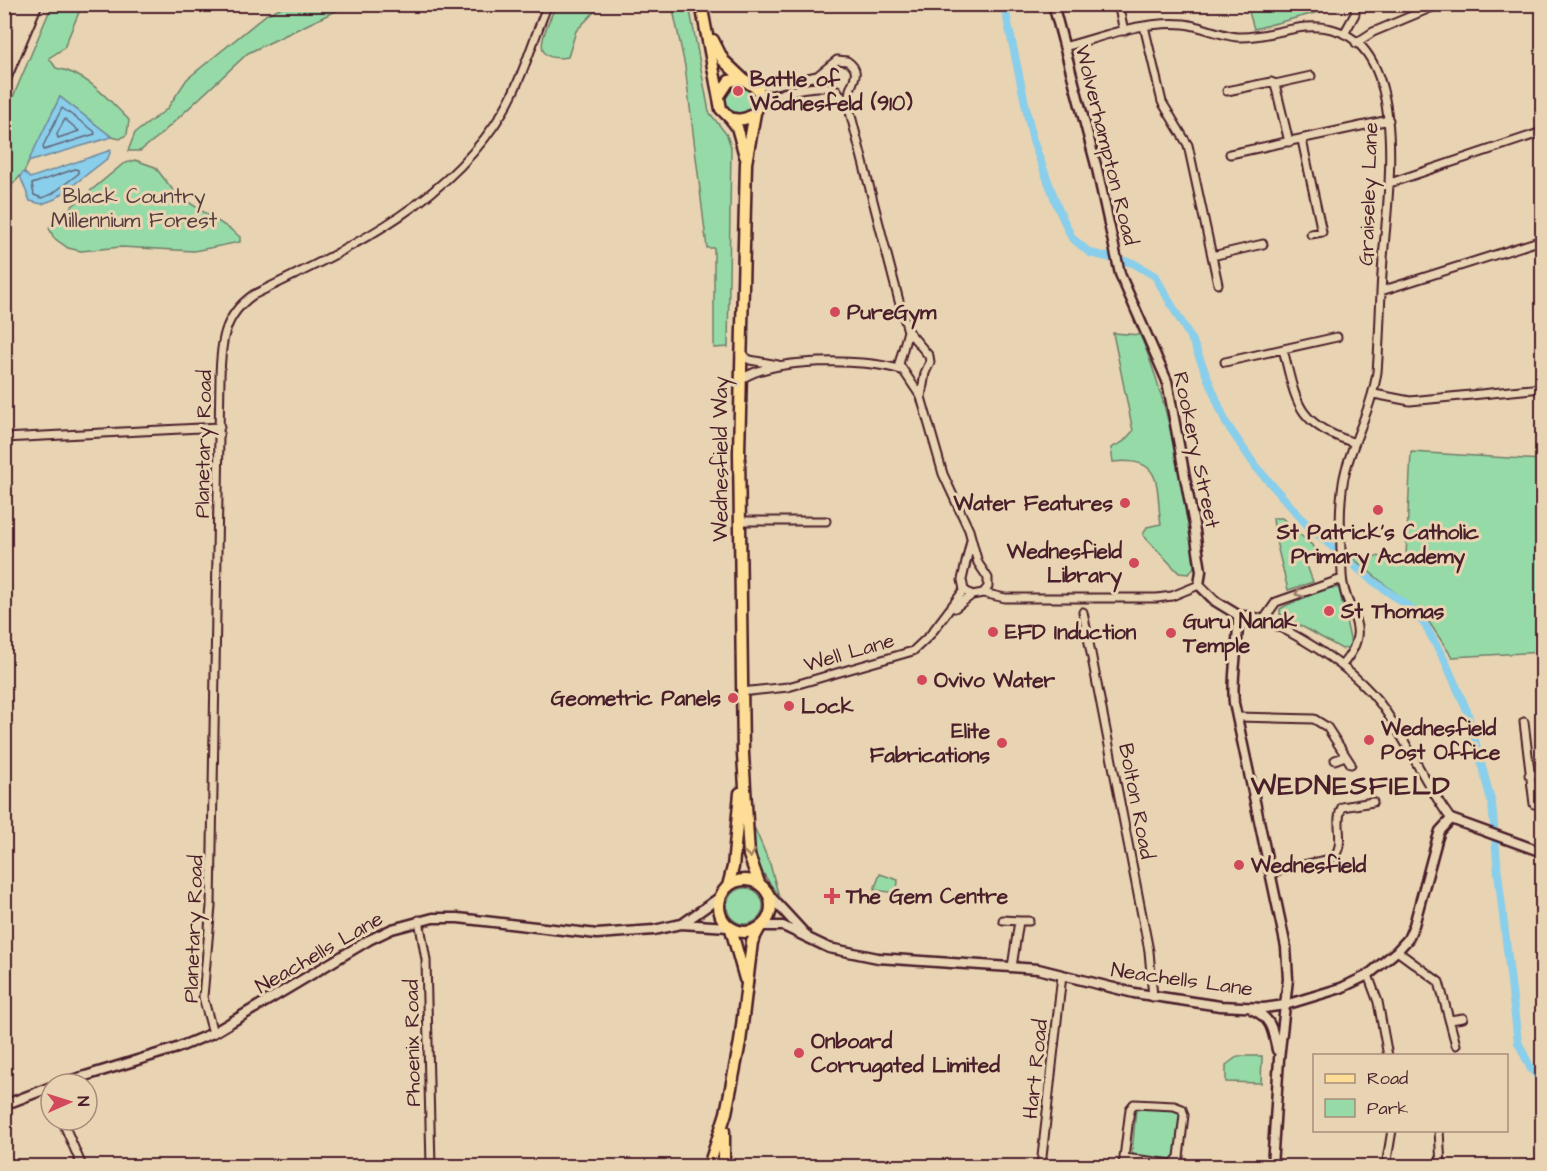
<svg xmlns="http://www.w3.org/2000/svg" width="1547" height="1171" font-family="'Architects Daughter',sans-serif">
  <rect width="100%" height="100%" fill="#e8d4b2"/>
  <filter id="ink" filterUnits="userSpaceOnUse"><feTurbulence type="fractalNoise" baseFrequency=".0167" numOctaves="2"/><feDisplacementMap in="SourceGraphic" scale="12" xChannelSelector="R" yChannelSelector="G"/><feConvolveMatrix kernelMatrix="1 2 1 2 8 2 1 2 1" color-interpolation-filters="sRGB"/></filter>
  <g filter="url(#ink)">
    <path fill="#96dba7" stroke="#707d69" stroke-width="1.5" d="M1349,4L1254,29L1247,5V4Z
      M52,5H82L64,48L49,58L56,68C88,74 107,98 129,120L127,134L120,139L112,137L60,97L24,172L12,185L5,218V116Z
      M287,5H361L344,7L248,53L159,136L140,151H128L135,133L167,109L187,79L267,14Z
      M556,5H601L576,31L568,57C525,64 547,27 556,5Z
      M672,5H689L709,112L727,135L731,147L728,347L714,348V248H707L685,66Z
      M726 100a13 13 0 1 1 26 0a13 13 0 1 1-26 0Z
      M135,160L155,167L176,194L233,231L240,237V242L194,251L121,247L81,251L68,248L54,238L49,228L53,222L123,164Z
      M1113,333L1140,335C1170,404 1180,478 1193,551L1194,567L1189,574L1179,573L1143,535L1147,527L1161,524C1155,489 1166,456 1113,462L1111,448L1123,442L1133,431Z
      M1411,452L1542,460V652L1452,657L1427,619L1350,556L1406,557Z
      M1273,518H1282L1314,547L1315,553L1304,557L1313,582L1288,590L1275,537Z
      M1327,588H1339L1350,639L1351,647L1342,649L1280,614V609L1285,606Z
      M751,829H755L770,864L779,897L755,861Z
      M880,874L898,880L897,893L874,890Z
      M727 906a18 18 0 1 1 36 0a18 18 0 1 1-36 0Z
      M1238,1056H1262L1261,1083L1226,1082V1065Z
      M1142,1105L1178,1110L1181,1116L1175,1157L1170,1161L1135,1156L1132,1153L1136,1109Z"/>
    <path fill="#89ceeb" stroke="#70889e" stroke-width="1.5" d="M60,97L112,137L28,162Z
      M111,150L108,158L55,199L42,204L30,201L20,176L24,172L30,178Z"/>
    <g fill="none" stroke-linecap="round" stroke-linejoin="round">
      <path stroke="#636578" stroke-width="1.5" d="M62,108L94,131L95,134L44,150L43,146Z
        M65,119L79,131L58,138L57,134Z
        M75,169L78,170V174L52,194L42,198L34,195L32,184Z"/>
      <path stroke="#89ceeb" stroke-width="8" d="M1004,4L1033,141L1058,208L1072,238L1090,253L1133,263L1155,276L1193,342L1226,423L1256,467L1310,528L1369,578L1413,610L1425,625L1445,661L1467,711L1492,804L1498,873L1518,1042L1531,1069L1542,1080"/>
      <g stroke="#4a1f2b" stroke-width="11">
        <path id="minor" d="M1118,4L1124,31
          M1144,26L1162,102L1188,145L1218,284
          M1344,34L1355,14V4
          M1356,43L1373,32L1440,4
          M1064,47C1102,37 1144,20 1184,24C1202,26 1218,35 1237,37C1270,39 1302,19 1335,30C1411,53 1387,201 1383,259C1380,297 1380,335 1377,372C1372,407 1355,436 1346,469C1337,502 1341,541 1342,575C1343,612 1376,626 1342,665
          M755,83L770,86L817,76L837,60L847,61C859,69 856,76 851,87C848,92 849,102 849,108L899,301L908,331L929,356L930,362L925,373L921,397
          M1275,84L1311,76
          M1227,91L1271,82L1275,84L1289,142
          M760,106C772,92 820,82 837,90L848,107
          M1302,140L1322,232L1311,234
          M1230,154L1389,120
          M1390,183L1542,132
          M1212,256L1263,244
          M1381,291L1542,240
          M908,331L899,364L921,397L943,474L969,530L978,563L988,578V587L983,593
          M1283,349C1297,405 1296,423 1355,443
          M740,354L750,360L778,365
          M1225,362L1337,337
          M740,380C771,357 866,358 901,370
          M1374,394L1410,401L1542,388
          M4,438L220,427
          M739,521H826
          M971,540L962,580L964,590L972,595L983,593L1005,598H1157L1172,596L1199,585
          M955,608L972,595
          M1083,612L1149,951L1153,997
          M1238,615C1257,614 1272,623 1289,632C1322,650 1355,672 1379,702C1407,739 1423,782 1451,819
          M1264,619L1276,602L1342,579
          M741,692L788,687L913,651L930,635L964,590
          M1237,717L1314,719L1327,727L1351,764
          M1524,722L1534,804
          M1335,760L1345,756
          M1529,775L1542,774
          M1271,872L1331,859C1348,846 1333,823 1342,807L1373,802
          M419,920L426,960L431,1166
          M1003,920L1019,921L1012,967
          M1019,921H1029
          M1397,951L1439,982L1456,1045
          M1368,975L1378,1002L1388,1056
          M1450,1020L1463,1018
          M213,1033L203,997L211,906L220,377C221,343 223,316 253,295C348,249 448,204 504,110C523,77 533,40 548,4
          M62,1120L82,1166
          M1439,1130L1441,1166
          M1041,1166L1062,975
          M1123,1166L1130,1109L1134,1104L1174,1106L1182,1109L1184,1115L1179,1157L1173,1164L1124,1158
          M1386,1166L1392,1130
          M1524,1166L1542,1162"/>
      </g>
      <g stroke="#4a1f2b" stroke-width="13">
        <path id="tertiary" d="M1053,4L1097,169L1120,274L1167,381L1194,525L1201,571L1199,585L1215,601L1238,615C1239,645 1231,674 1234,703L1286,947L1288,979L1279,1059L1272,1166
          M770,896L806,935
          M682,924L720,897
          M763,926H783L829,948L878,958L1038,969L1134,993L1220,1006L1264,1008L1285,1005L1341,988L1368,975L1397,951L1408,939L1414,925L1437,840L1440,831L1451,819L1542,852
          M1253,1010C1272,1018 1273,1032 1277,1050
          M59,1084L177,1048L213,1033L369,940L392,929L433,918H458L597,934L654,930L681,924L728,927
          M4,1105L51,1087"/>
      </g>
      <g stroke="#4a1f2b" stroke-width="15">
        <path id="primary" d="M701,4L721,109L730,118C750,124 764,109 758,89L743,79L729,81L719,96
          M713,40L723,60L743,79
          M755,113L746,163L739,452L743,754L749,855L759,883
          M730,118L737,127L745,156
          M719 906a26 26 0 1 1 52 0a26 26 0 1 1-52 0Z
          M728,886L733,867L740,793
          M731,929L745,979
          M724,1131V1166
          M709,1166L726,1113L740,1042L752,942L759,929"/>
      </g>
      <use href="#minor" stroke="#e8d4b2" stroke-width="7"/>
      <use href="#tertiary" stroke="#e8d4b2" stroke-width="8"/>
      <use href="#primary" stroke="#fede96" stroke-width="10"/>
      <path stroke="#4a1f2b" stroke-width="2" d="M4,97L43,4"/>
    </g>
    <defs><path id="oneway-chevron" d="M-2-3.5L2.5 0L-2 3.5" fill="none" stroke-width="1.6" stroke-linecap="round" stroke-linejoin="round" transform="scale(1.5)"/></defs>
    <use stroke="#997a6e" href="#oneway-chevron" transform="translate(1299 593) rotate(158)"/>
    <use stroke="#a47e60" href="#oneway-chevron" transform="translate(750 854) rotate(81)"/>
  </g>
  <g fill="#d1495b" stroke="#e8d4b2" stroke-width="2">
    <circle cx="738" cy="91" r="6"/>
    <circle cx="835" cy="312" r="6"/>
    <circle cx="1125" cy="503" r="6"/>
    <circle cx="1378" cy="510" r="6"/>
    <circle cx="1134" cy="563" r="6"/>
    <circle cx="1329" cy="611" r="6"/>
    <circle cx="993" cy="632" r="6"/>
    <circle cx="1171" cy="633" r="6"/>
    <circle cx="922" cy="680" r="6"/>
    <circle cx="733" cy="698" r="6"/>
    <circle cx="789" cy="706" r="6"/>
    <circle cx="1369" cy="740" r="6"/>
    <circle cx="1002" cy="743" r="6"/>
    <circle cx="1239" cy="865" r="6"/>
    <path d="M829 887h6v6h6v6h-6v6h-6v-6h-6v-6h6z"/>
    <circle cx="799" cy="1053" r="6"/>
  </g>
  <g text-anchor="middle" stroke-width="6" stroke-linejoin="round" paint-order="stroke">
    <g font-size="21" font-weight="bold" fill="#4a1f2b" stroke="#e8d4b2" text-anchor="start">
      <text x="750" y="86">Battle of<tspan x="750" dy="24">Wōdnesfeld (910)</tspan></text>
      <text x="847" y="319">PureGym</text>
      <text x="1113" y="510" text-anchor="end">Water Features</text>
      <text x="1378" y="539" text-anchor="middle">St Patrick's Catholic<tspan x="1378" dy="24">Primary Academy</tspan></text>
      <text x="1122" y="558" text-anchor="end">Wednesfield<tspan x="1122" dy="24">Library</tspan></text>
      <text x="1341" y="618">St Thomas</text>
      <text x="1183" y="628">Guru Nanak<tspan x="1183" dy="24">Temple</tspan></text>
      <text x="1005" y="639">EFD Induction</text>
      <text x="934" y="687">Ovivo Water</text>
      <text x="721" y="705" text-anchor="end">Geometric Panels</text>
      <text x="801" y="713">Lock</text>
      <text x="1381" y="735">Wednesfield<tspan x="1381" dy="24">Post Office</tspan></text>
      <text x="990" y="738" text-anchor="end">Elite<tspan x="990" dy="24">Fabrications</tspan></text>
      <text x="1251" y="872">Wednesfield</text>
      <text x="846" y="903">The Gem Centre</text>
      <text x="811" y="1048">Onboard<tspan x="811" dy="24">Corrugated Limited</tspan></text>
    </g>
    <g font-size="21" fill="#4a1f2b" stroke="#e8d4b2">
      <text transform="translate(1107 145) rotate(76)" y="7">Wolverhampton Road</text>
      <text transform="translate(1368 194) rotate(-88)" y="7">Graiseley Lane</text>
      <text transform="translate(203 444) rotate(-89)" y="7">Planetary Road</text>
      <text transform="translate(1197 450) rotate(78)" y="7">Rookery Street</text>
      <text transform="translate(720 459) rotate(-90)" y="7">Wednesfield Way</text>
      <text transform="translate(849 652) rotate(-16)" y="7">Well Lane</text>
      <text transform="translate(1137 801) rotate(79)" y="7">Bolton Road</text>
      <text transform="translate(193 929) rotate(-88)" y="7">Planetary Road</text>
      <text transform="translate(319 952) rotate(-30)" y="7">Neachells Lane</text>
      <text transform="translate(1182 979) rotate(8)" y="7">Neachells Lane</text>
      <text transform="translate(412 1043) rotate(-91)" y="7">Phoenix Road</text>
      <text transform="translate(1035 1069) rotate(-84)" y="7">Hart Road</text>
    </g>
    <g font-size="21" fill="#553b3e" stroke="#e8d4b2">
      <text x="134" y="203">Black Country<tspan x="134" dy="24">Millennium Forest</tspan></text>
    </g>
    <g font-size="27" font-weight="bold" letter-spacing="1.5" fill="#4a1f2b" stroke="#e8d4b2">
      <text x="1351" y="794">WEDNESFIELD</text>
    </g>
  </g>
  <rect width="1547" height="1171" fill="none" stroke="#e8d4b2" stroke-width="24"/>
  <rect x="12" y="12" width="1523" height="1147" fill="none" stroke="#4a1f2b" stroke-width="2" filter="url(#ink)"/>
  <rect x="1313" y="1054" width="195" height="78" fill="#e8d4b2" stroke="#a98c7c" stroke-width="1.5"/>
  <rect x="1325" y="1074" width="30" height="9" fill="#fede96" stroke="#a98c7c" stroke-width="1.5"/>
  <text x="1367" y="1084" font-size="18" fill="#4a1f2b">Road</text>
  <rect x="1325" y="1099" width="30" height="18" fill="#96dba7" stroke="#a98c7c" stroke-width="1.5"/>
  <text x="1367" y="1114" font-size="18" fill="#4a1f2b">Park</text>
  <g transform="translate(69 1102) rotate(87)"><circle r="28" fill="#e8d4b2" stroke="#a98c7c" stroke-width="1.5"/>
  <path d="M0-4.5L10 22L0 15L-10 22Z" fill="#d1495b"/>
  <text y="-9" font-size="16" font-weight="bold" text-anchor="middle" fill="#4a1f2b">N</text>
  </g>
</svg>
